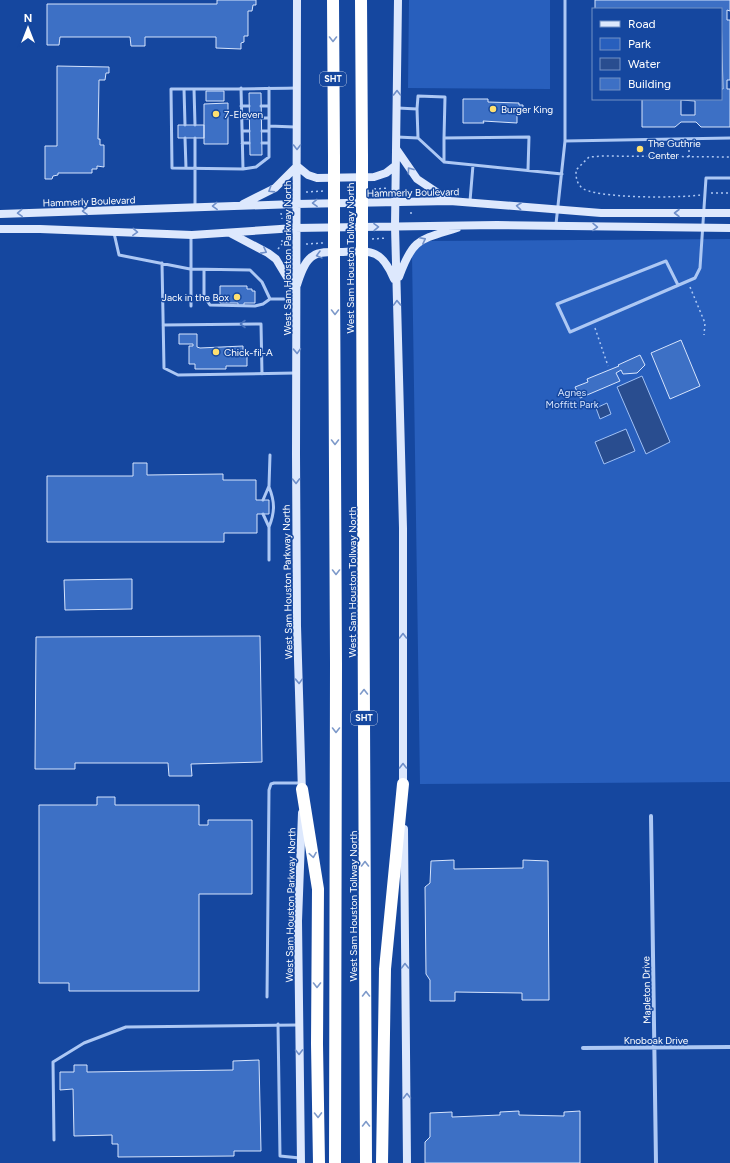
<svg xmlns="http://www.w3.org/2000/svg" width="730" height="1163" font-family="Figtree,sans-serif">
  <rect width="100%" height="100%" fill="#15479f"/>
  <path fill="#285fbd" d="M409,0H550V89L408,88Z
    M730,239V782L420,784L412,254L418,246L429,241Z"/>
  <path fill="#294d8f" stroke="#a0c1f6" d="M642,376L670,442L646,454L617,387Z
    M607,403L611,414L600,419L596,408Z
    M626,429L635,451L604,464L595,442Z"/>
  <path fill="#3d70c5" stroke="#d6e4fd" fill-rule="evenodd" d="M217,0H256V5H253L252,11H248V36H244V42L241,43V49L216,48V37H145V46H131L130,37H60L59,45H47V4H217Z
    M595,0H730V11L727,10V20H730V80H727V89H730V127H701L696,122H681L675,127H642V99H721V89H723L721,9H595ZM681,100L695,101V115H681Z
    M57,66L109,67V73H106L105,80H99L98,139H100V145H104V167L97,166V169H92V173H58V175L53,176L52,179H45V146H57Z
    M206,91H224V101H206Z
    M249,93H261L262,155H250Z
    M463,99H488V102L519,103V105H523V113H517V123L483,121L484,123H463Z
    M228,103V144H204V104Z
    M178,125H204V138H178Z
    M220,286H247V289H252V291H255V303H244V305L238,306V303H220Z
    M179,334H197V347L200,348L243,346V356H247V366H226V369H195V364H189V346H193V344H179Z
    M681,340L700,386L670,399L651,353Z
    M640,355L645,365L637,373L623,374L621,370L616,373L620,381L580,398L575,387L588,382L587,379L619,366L618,365Z
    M133,463H147V475L223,474V480H256V500H269V514H257V533H224V542H47V476H133Z
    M132,579V609L65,610L64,580Z
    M260,636L262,762L191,764L192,776H169L168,763H75V769H35L36,637Z
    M97,797H115V805H199V825H208V820H252V894H199V991H69V983H39V805H97Z
    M454,860V869L523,868V860L548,861L549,1000H522V993L455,992V1001H430V980L426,974L425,887L430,883L431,861Z
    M259,1060L261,1151H234V1156L118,1157V1144H112V1135L74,1136L73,1089L60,1090V1072H74V1065H87V1072L233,1070V1061Z
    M519,1111V1115L564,1116V1112L580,1111V1163H425V1142L430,1137V1113L452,1112V1117L500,1115V1112Z"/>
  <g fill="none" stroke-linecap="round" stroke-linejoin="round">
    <path stroke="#adc8f4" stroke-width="1.5" stroke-dasharray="2 3" stroke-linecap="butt" d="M689,157V145
      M374,189L388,188
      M306,192L324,191
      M711,193H730
      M700,195C682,198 592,199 581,187C576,182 576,176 576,170L589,157L602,156L730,157
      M411,212V217
      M281,213L282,219
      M372,239L386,238
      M282,240V244H285
      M306,244L323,243
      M278,249L282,244
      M690,287L705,323L704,335
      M595,328L608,366"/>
    <path stroke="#adc8f4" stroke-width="3" d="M565,0V141L730,138
      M241,88L243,169
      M269,88V157L256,167L243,169L172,168L171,89C213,89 254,89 296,88
      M184,89L185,125
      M194,89L195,125
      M241,106H249
      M261,106H269
      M398,108L417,109L418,138L444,162L562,174
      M417,109L418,96L445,97L444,138L529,137L528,170
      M241,118H249
      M261,118H269
      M269,126L295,127
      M242,131H249
      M262,131H269
      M397,137L418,138
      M185,138L186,168
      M195,138V207
      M242,143H249
      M262,143H269
      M444,162V138
      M470,201L473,165
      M556,224L565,141
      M114,233L119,255L190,269L250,270L262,282L270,299H295
      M162,263L164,368L178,375L295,373
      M204,270V296L210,305L255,306L263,304L270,299
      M678,285L666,261L557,304L570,332L695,278L700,268L706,178H730
      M191,306V236
      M163,325L261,324L262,374
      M269,487C275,502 275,512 269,527
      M263,500L269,486L270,455
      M263,514L269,527V560
      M267,997L269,790L271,784L274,783H300
      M278,1024L280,1156L300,1158
      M54,1140L53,1062L84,1043L126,1027L298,1025"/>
    <path stroke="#adc8f4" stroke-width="4" d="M651,816L656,1163
      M583,1048L730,1047"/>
    <path stroke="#dde8fd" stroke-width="8" d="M297,0L296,454L297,626L302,793
      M398,0L395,226L403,528V789
      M397,150L417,179L450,201
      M297,166L308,175L317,178L374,177L386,173L395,166
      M243,204L275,188L297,166
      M0,214L296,204L450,201L601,213H730
      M0,229H40L192,235L295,228L497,225L730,228
      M230,233L268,253L276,259L294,289
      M399,277C413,238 419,240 457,228
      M297,285C300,276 304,261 313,256C320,251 332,252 340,252C371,251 381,248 394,279
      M404,829L407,1163
      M301,1163L298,921L302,813"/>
    <path stroke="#fff" stroke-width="12" d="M333,0L334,157
      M361,0L362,156
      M362,272L366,1163
      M334,273L336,663L335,1163
      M302,789L318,889L317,1044L319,1163
      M382,1163L385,969L403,784"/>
    <path stroke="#fff" stroke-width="12" d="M362,156V272
      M334,157V273"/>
  </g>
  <defs><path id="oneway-chevron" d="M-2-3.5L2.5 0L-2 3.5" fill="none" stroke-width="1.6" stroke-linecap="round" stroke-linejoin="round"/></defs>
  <g stroke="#7e9aca">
    <use href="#oneway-chevron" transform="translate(333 39) rotate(90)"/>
    <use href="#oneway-chevron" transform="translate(335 312) rotate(90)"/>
    <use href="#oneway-chevron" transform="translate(335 442) rotate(90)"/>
    <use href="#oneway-chevron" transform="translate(336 572) rotate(90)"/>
    <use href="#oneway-chevron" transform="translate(364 692) rotate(-90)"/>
    <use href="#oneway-chevron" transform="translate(336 730) rotate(90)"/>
    <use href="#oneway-chevron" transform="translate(313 855) rotate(81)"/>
    <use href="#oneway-chevron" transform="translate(365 864) rotate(-90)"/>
    <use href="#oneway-chevron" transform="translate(317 985) rotate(90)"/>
    <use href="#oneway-chevron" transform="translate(366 994) rotate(-90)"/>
    <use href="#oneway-chevron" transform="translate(318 1115) rotate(89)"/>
    <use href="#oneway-chevron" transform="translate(366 1124) rotate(-90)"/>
  </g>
  <g stroke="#6f8fc9">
    <use href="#oneway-chevron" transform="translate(397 93) rotate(-90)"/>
    <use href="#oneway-chevron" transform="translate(297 147) rotate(90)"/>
    <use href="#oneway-chevron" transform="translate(410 170) rotate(-126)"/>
    <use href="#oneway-chevron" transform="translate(271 190) rotate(148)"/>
    <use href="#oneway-chevron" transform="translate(315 203) rotate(179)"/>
    <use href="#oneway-chevron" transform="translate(215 206) rotate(178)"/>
    <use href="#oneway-chevron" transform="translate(519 206) rotate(-174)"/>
    <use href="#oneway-chevron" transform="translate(85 211) rotate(179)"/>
    <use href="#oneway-chevron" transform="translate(20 213) rotate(177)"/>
    <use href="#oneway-chevron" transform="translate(677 213) rotate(180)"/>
    <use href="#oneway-chevron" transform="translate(376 227) rotate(-1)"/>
    <use href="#oneway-chevron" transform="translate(595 227) rotate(1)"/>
    <use href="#oneway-chevron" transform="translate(135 232) rotate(3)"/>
    <use href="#oneway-chevron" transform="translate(423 240) rotate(-27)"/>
    <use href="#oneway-chevron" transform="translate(264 251) rotate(28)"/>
    <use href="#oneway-chevron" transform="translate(319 255) rotate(165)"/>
    <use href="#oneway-chevron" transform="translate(397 303) rotate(-92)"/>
    <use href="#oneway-chevron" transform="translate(297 351) rotate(88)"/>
    <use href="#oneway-chevron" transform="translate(296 481) rotate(89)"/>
    <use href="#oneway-chevron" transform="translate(403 636) rotate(-90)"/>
    <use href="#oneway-chevron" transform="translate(299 681) rotate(88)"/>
    <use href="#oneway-chevron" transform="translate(403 766) rotate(-90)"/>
    <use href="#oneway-chevron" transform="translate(405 966) rotate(-91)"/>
    <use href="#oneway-chevron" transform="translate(299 1052) rotate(89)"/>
    <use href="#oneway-chevron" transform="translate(407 1096) rotate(-90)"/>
  </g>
  <use stroke="#4a74bd" href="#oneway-chevron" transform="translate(243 324) rotate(180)"/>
  <g fill="#ffe070" stroke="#15479f" stroke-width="1.5">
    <circle cx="493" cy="109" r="4"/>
    <circle cx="216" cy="114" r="4"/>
    <circle cx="640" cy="149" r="4"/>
    <circle cx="237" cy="297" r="4"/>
    <circle cx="216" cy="352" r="4"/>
  </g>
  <g text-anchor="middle" stroke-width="3" stroke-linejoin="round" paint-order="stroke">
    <g fill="#15479f" stroke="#b9c8e2" stroke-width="1">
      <rect x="320" y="72" width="26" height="14" rx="3"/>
      <rect x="351" y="711" width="26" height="14" rx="3"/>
    </g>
    <g font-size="9" font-weight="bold" fill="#fff">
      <text x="333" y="82">SHT</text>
      <text x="364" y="721">SHT</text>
    </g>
    <g font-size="10" fill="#fff" stroke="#15479f" text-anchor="start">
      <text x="501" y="113">Burger King</text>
      <text x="224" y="118">7-Eleven</text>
      <text x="648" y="147">The Guthrie<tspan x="648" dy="12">Center</tspan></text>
      <text x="229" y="301" text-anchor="end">Jack in the Box</text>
      <text x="224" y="356">Chick-fil-A</text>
    </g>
    <g font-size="10" fill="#fff" stroke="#15479f">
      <text transform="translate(413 192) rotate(-1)" y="4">Hammerly Boulevard</text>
      <text transform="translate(89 201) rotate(-2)" y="4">Hammerly Boulevard</text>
      <text transform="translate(287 258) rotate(-90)" y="4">West Sam Houston Parkway North</text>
      <text transform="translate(350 258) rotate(-90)" y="4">West Sam Houston Tollway North</text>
      <text transform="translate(287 582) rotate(-91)" y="4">West Sam Houston Parkway North</text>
      <text transform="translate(352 582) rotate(-90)" y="4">West Sam Houston Tollway North</text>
      <text transform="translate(290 905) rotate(-89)" y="4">West Sam Houston Parkway North</text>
      <text transform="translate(353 906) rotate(-90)" y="4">West Sam Houston Tollway North</text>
      <text transform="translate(646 990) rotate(-91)" y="4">Mapleton Drive</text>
      <text x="656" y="1044">Knoboak Drive</text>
    </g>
    <g font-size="10" fill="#d6e4fd" stroke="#15479f">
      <text x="572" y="396">Agnes<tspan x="572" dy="12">Moffitt Park</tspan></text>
    </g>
  </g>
  <rect x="592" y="8" width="130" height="92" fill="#15479f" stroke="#7391c5"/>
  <rect x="600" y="21" width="20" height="6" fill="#dde8fd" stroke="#7391c5"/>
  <text x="628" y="28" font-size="12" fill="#ffffff">Road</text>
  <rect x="600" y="38" width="20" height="12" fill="#285fbd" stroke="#7391c5"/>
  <text x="628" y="48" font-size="12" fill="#ffffff">Park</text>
  <rect x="600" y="58" width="20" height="12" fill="#294d8f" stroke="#7391c5"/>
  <text x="628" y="68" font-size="12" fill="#ffffff">Water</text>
  <rect x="600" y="78" width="20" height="12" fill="#3d70c5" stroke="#7391c5"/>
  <text x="628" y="88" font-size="12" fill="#ffffff">Building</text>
  <g transform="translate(28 28)" stroke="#15479f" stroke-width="3" paint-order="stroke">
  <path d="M0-3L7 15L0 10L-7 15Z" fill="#ffffff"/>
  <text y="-6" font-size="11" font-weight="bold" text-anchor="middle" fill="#ffffff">N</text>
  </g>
</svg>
